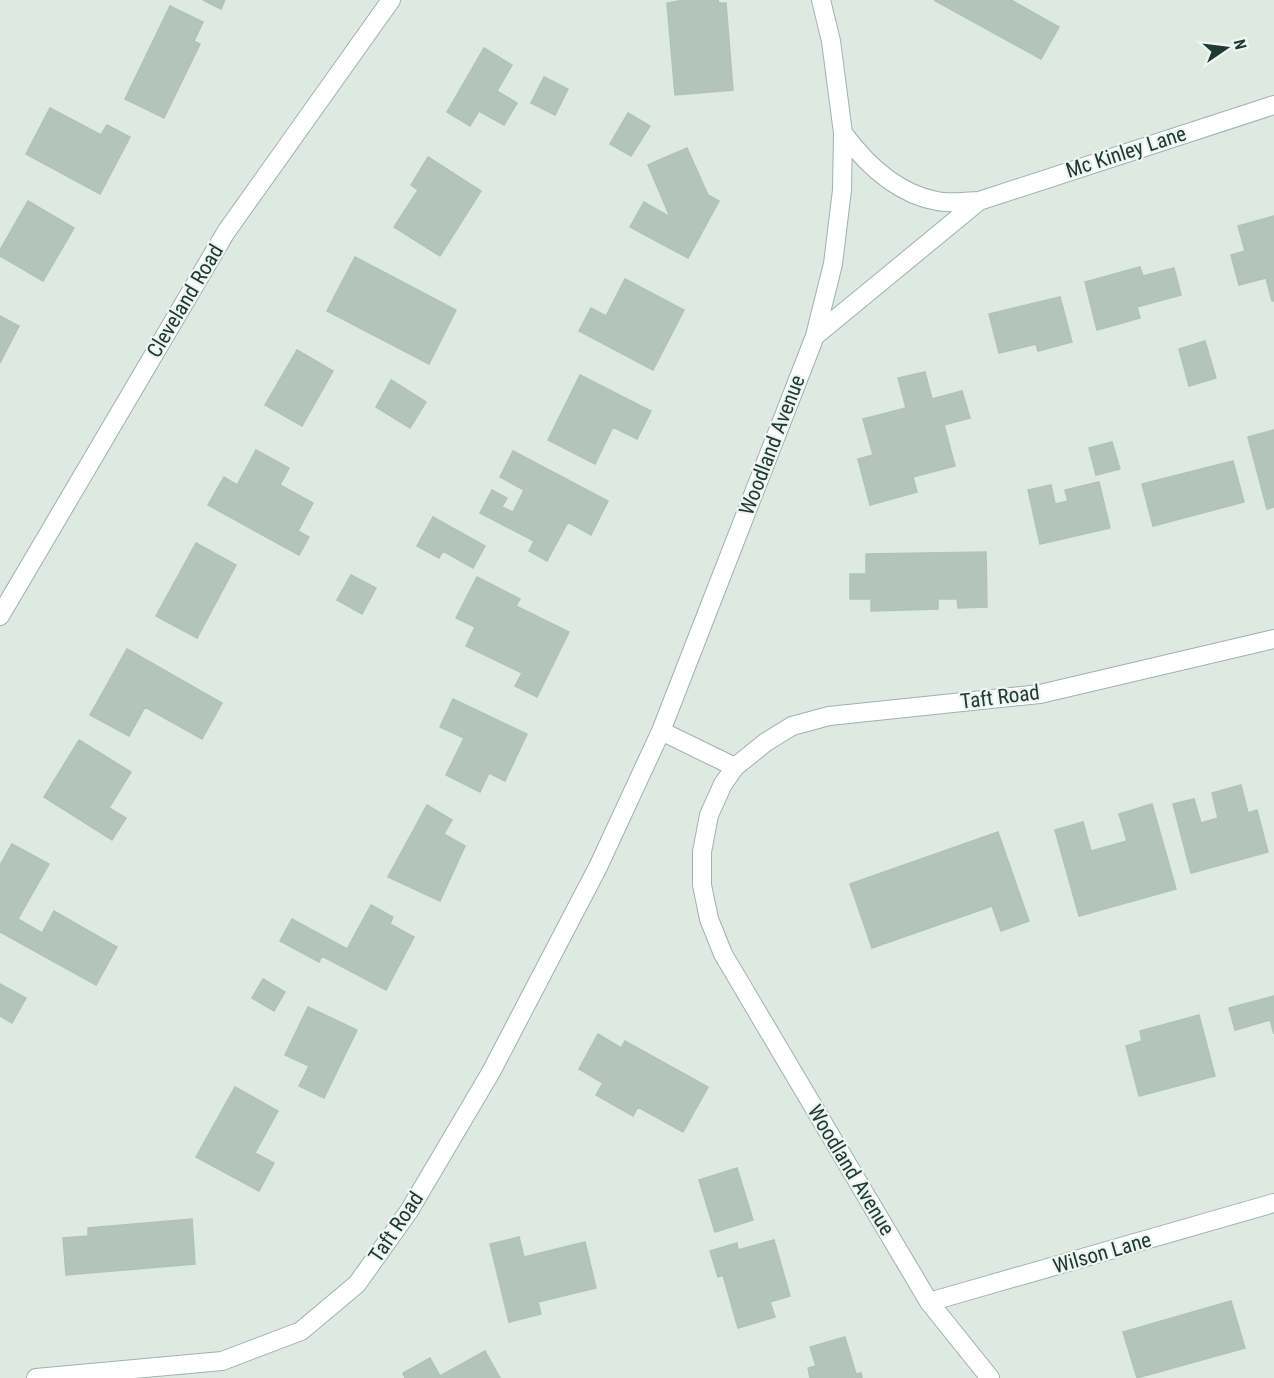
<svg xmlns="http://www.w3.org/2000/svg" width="1274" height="1378" font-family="'Roboto Condensed',sans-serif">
  <rect width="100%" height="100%" fill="#dee9e4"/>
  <path fill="#b3c4bd" stroke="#b0c3bb" stroke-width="1.5" d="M203,0H225L221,9Z
    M684,0H718L719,3H726L733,90L675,95L667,3Z
    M934,0H1011L1059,27L1041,59Z
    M170,6L203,22L194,41L200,44L164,118L125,99Z
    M484,48L512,65L497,91L517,103L504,125L479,111L470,126L447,112Z
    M544,77L568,89L555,115L531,103Z
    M50,108L101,135L107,125L130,137L100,194L26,154Z
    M628,113L650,126L631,156L610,144Z
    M687,148L708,195L719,201L688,258L630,227L644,202L670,217L648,165Z
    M428,157L481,191L440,256L394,227L418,190L411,185Z
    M28,201L74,228L43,281L0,256V250Z
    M1274,216V301H1272L1266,278L1239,285L1231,255L1245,251L1238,226Z
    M355,257L456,310L429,364L327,311Z
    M1140,267L1143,276L1174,268L1181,295L1137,307L1140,318L1097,330L1085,282Z
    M625,279L684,310L653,370L579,331L591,308L606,316Z
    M1060,297L1072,342L1038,351L1036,344L999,353L989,314Z
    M0,316L19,326L0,363Z
    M1205,341L1216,378L1189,386L1179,349Z
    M297,350L333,371L302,426L265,405Z
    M925,372L932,399L962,391L970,418L944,425L955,466L913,477L917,492L870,505L858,459L873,455L863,419L906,408L898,378Z
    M580,375L651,411L637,439L613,427L595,464L548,440Z
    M391,380L426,402L410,428L376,407Z
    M1274,430V507L1267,509L1248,437Z
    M1112,442L1120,469L1096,475L1089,448Z
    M256,450L289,468L280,485L313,503L298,531L309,537L299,555L208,505L224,477L237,485Z
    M513,451L608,501L591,535L568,522L547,561L529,551L534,541L480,513L492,490L507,498L502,507L513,512L524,490L500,477Z
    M1233,461L1244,502L1153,526L1142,484Z
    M1099,482L1110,528L1040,544L1028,490L1051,485L1055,504L1068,501L1065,490Z
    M433,517L485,546L473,568L443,551L439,558L417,546Z
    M196,543L236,565L197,638L156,616Z
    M986,552L987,607L958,608L957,599H938V609L871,611V599H850V574H866V554Z
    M351,575L376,588L362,614L337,600Z
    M477,577L520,599L516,606L569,632L537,697L515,686L522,673L466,646L475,627L456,618Z
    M127,649L222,703L202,739L145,707L129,736L90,715Z
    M453,699L527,734L505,781L489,773L480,792L446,775L464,738L440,727Z
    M79,740L131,772L109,808L126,818L112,840L44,797Z
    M1241,785L1248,813L1257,810L1268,852L1191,873L1173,804L1194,799L1201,823L1218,818L1212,793Z
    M1152,804L1176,889L1079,916L1055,830L1083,822L1091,851L1127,841L1119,814Z
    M427,805L452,820L444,834L465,846L440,901L388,877Z
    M998,832L1029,921L1001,931L992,906L872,948L850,884Z
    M12,844L49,864L18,919L42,933L54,911L117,947L96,985L0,932V865Z
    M371,905L393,917L390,924L414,937L386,990L322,956L319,962L280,941L292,919L347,949Z
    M263,979L285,992L274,1011L252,998Z
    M0,984L26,998L12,1023L0,1016Z
    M1274,996V1034L1270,1020L1235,1030L1229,1008Z
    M308,1007L357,1030L324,1098L299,1086L309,1066L285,1055Z
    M1199,1015L1215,1076L1139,1096L1126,1046L1142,1041L1140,1031Z
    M598,1034L621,1048L625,1041L708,1087L683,1132L638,1107L633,1116L596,1095L603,1083L579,1069Z
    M235,1087L278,1111L255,1153L274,1163L259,1191L196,1157Z
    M737,1168L753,1220L715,1232L699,1180Z
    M192,1219L195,1264L66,1275L63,1238L88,1236V1228Z
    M519,1237L524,1257L585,1242L596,1288L538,1302L541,1314L509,1322L490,1244Z
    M774,1240L790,1296L770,1302L775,1317L738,1328L723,1275L718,1277L710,1251L737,1243L738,1250Z
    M1231,1301L1245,1348L1137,1378L1123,1332Z
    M845,1337L856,1374L861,1373L862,1378H810L808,1368L816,1366L810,1347Z
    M485,1351L500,1378H405L403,1373L430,1358L440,1376Z"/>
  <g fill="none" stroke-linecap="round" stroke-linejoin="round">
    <g stroke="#a1b1ab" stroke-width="20">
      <path id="minor" d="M843,133C866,164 897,194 937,201C950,204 966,201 979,201L1274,105
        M815,336L979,201
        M0,616L226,232L391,0
        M661,731L735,767
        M929,1302L1274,1203
        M36,1378L222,1361L301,1331L357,1284L409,1211L491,1072L598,867L661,731L815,336L833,264L842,190L843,133L831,41L821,0
        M990,1378L929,1302L723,954L709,919L702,885V852L709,815L723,784L735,767L766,742L792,726L829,716L1040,694L1274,639"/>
    </g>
    <use href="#minor" stroke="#fff" stroke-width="18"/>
  </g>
  <g text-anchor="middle" stroke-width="4.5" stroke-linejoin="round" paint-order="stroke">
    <g font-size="21" fill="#203931" stroke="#eef6f2">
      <text transform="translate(1126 152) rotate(-18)" y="7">Mc Kinley Lane</text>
      <text transform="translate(185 301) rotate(-59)" y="7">Cleveland Road</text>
      <text transform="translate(772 445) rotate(-69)" y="7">Woodland Avenue</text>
      <text transform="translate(1000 697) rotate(-7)" y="7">Taft Road</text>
      <text transform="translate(851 1170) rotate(59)" y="7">Woodland Avenue</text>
      <text transform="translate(396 1227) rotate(-56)" y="7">Taft Road</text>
      <text transform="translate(1102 1253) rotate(-16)" y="7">Wilson Lane</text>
    </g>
  </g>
  <g transform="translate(1226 48) rotate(76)" stroke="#eef6f2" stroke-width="4.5" paint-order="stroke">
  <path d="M0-4.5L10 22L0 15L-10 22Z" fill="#203931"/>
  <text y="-9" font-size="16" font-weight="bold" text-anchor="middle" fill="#203931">N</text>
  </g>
</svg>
